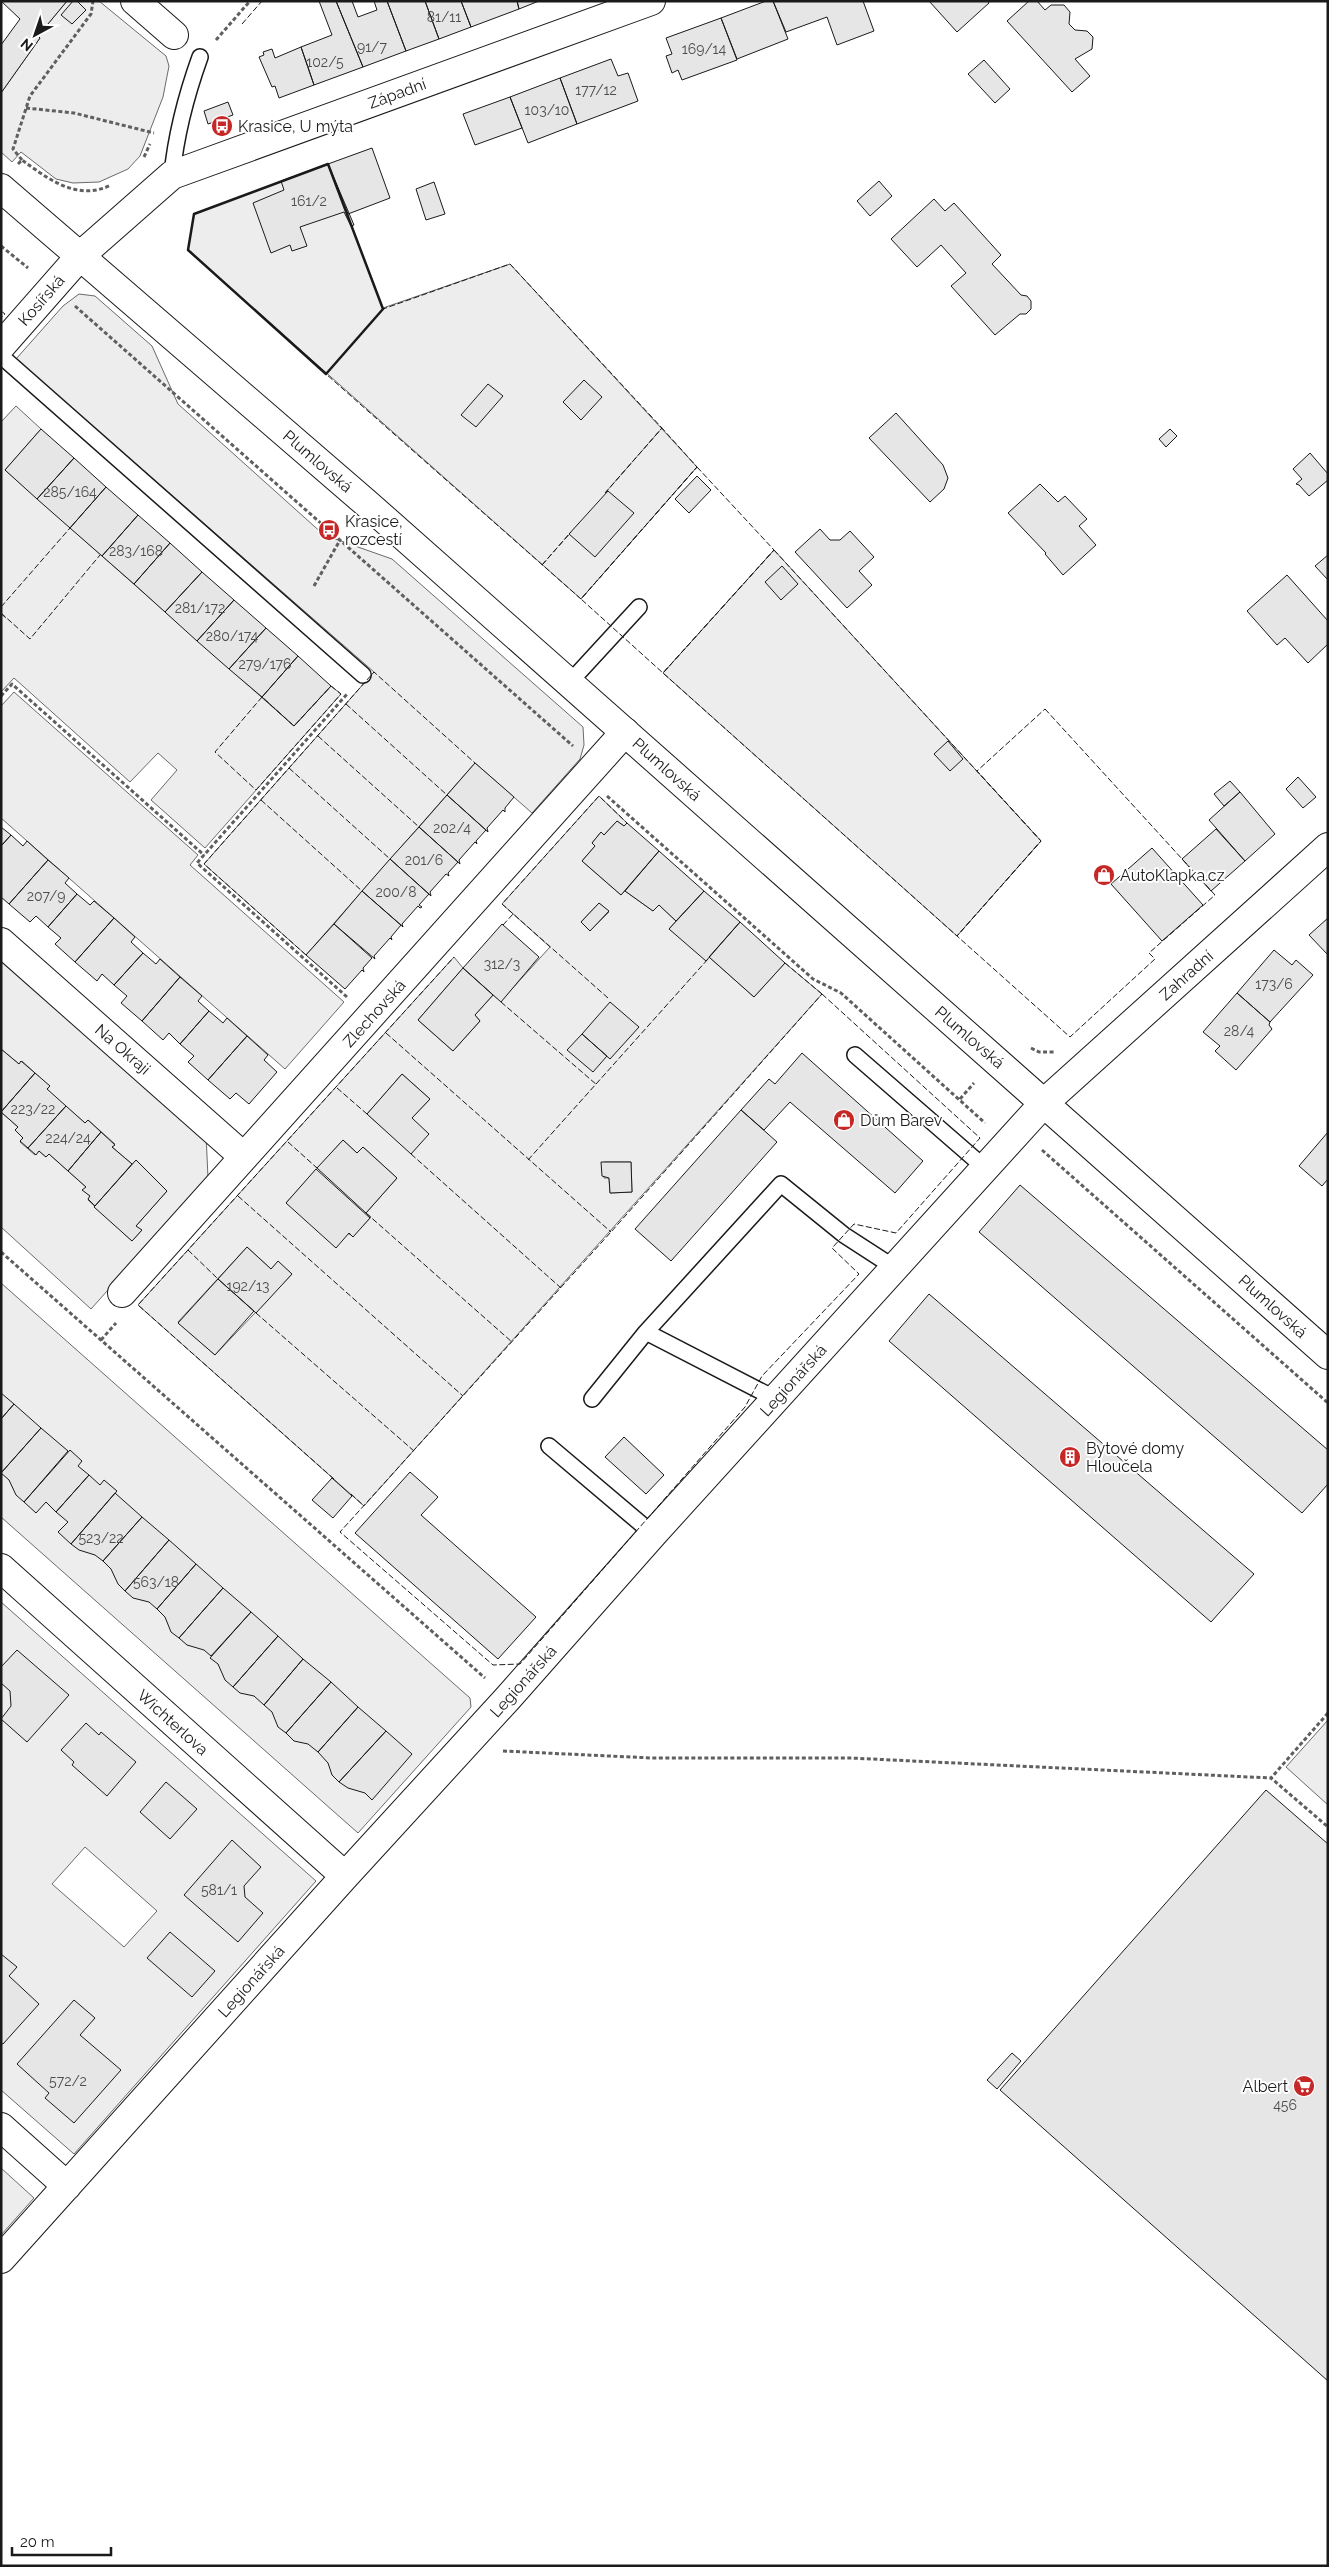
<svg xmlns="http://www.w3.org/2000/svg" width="1329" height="2567" font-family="Raleway,sans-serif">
  <rect width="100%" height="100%" fill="#fff"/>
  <path fill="#ededed" stroke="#6a6a6a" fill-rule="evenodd" d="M67,1H99L166,56L169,66L163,97L140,156L128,169L99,182L73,183L56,179L21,152L12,162L1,152V93L40,38L38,36Z
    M328,164L383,308L510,264L697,467L581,599L188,250L194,214Z
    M79,294L95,296L152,346L178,404L324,535L392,559L583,727L584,745L580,759L532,813L475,763L306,955L204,864L374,672L16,359L63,306Z
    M16,406L41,429L5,470L294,726L331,686L341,694L205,848L151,800L177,770L158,753L130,782L14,678L1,692V614L6,618L1,613V422Z
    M774,550L1041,841L957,936L663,673Z
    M14,692L198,855L190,865L344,1002L285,1069L1,818V706Z
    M599,796L627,823L624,826L617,821L604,835L601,832L592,843L595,846L582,861L621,895L625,891L653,911L659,905L676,921L669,929L709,957L754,997L785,963L822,994L364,1506L138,1305L454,957L463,968L418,1020L453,1051L480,1021L475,1015L493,995L501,1001L550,947L502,904ZM599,903L609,912L590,931L581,922ZM402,1074L430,1099L412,1118L411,1153L367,1114ZM343,1140L357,1153L363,1147L397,1178L366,1213L371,1217L353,1236L286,1203ZM604,1162H631L632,1192L610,1193L609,1178H604ZM247,1247L271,1269L278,1262L292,1274L215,1355L178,1322Z
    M1,951L206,1134L208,1178L91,1309L1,1227V1112L18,1127L23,1138L20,1142L35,1155L39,1151L46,1157L49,1154L86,1187L83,1190L90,1196L88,1200L132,1241L141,1231L136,1226L167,1191L136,1161L132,1164L112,1147L115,1144L88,1120L85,1123L47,1090L49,1086L22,1061L19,1064L1,1049Z
    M1,1283L470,1698L471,1707L358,1833L1,1517Z
    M1,1602L316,1881L74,2154L1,2090ZM85,1847L157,1911L124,1947L52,1884Z
    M1328,1720V1805L1286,1767Z
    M1,2168L34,2198L1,2235Z"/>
  <path fill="#e6e6e6" stroke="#1a1a1a" d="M1,1H67L38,36L40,38L1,93V45L20,19Z
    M73,1H77L86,10L72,24L61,15Z
    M319,1H336L363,67L314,85L301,47L332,35Z
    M336,1H352L358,17L377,10L374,1H387L406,51L363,67Z
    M387,1H425L439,39L406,51Z
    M425,1H461L471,27L439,39Z
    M461,1H517L519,9L471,27Z
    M517,1H539L519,9Z
    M766,1H773L788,39L737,59L721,18Z
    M773,1H863L874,31L837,45L827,17L786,32Z
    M929,1H988L989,3L957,32Z
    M1029,1H1037L1045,10L1051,5H1064L1070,12L1069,24L1075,30L1087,31L1093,37L1092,49L1075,59L1090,76L1072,92L1007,21Z
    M721,18L737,60L682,80L678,70L672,73L666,56L672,54L666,38Z
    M301,47L314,85L279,98L275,86L272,87L259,57L264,55L263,52L272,49L275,58Z
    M611,59L618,76L628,73L638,101L577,124L560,78Z
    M984,60L1010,89L995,103L968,74Z
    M560,78L577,124L528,143L510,97Z
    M510,97L522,128L475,145L463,114Z
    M228,102L233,115L208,124L204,111Z
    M372,148L390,198L348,214L328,164Z
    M328,164L354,225L351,226L344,212L300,227L307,246L292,251L290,245L271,253L253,203L284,190L281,181Z
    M879,181L892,196L870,216L857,201Z
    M434,182L445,214L426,220L416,189Z
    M934,199L945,211L954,203L1001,255L992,264L1021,295L1027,296L1031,301V309L1026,314H1020L995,335L951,286L966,273L941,245L917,267L891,239Z
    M584,380L602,397L581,420L563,402Z
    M488,384L503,396L476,427L461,415Z
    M896,413L943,465L948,478L944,489L930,502L869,438Z
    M41,429L74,458L37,499L5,470Z
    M1170,429L1177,436L1166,447L1159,439Z
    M1310,453L1328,474V480L1309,496L1299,485L1296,484L1302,479L1293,469Z
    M74,458L106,487L70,528L37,499Z
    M697,476L711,490L689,513L675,499Z
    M1040,484L1058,502L1065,496L1087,519L1079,526L1096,545L1063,575L1045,554L1046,553L1008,513Z
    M106,487L138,515L102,556L70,528Z
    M608,491L634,513L595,557L569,534Z
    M138,515L170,543L134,584L102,556Z
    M820,529L830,540H840L850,531L874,557L859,571L872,585L847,608L795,552Z
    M170,543L202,572L165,612L134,584Z
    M1328,555V580L1315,566Z
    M782,566L798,584L781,600L765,582Z
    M202,572L234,600L197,641L165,612Z
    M1287,575L1328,621V644L1308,663L1285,638L1277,645L1247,611Z
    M234,600L266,628L229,669L197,641Z
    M266,628L298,656L262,697L229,669Z
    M298,656L331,686L294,726L262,697Z
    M948,741L963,759L950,771L934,754Z
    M475,763L514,797L505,808V812L503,810L487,828L488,832L447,795Z
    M1298,777L1316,797L1303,808L1286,789Z
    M1230,781L1240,792L1224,806L1214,794Z
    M1240,792L1275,834L1245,861L1209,820Z
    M447,795L486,830L476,841L477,844L475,842L459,860L460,864L419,827Z
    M617,821L624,826L627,823L659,851L621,895L582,861L595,846L592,843L601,832L604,835Z
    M1,827L11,835L1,846Z
    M419,827L458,862L448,873L449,876L446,874L430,892L431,896L390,859Z
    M1216,829L1245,861L1211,891L1182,859Z
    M11,835L23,846L27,841L48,860L9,904L1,897V846Z
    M1152,848L1203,905L1162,941L1111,884Z
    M659,851L704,891L676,921L659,905L653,911L625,891Z
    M390,859L429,894L419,905L422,907L420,908L418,906L402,924L403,927L362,891Z
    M48,860L69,878L65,883L77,894L48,927L36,916L30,922L9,904Z
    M362,891L401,925L391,937L392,940L390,938L374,956L375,959L334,924Z
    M704,891L740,922L706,961L669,929Z
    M77,894L90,905L94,901L114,918L75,962L55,944L61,938L48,927Z
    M599,903L609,911L590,931L581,922Z
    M114,918L135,937L131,942L143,953L114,985L102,974L97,981L75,962Z
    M1328,918V955L1309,935Z
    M740,922L785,963L754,997L709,957Z
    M334,924L372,958L363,968L364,972L362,970L345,989L306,955Z
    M502,924L539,957L501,1002L463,968Z
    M1274,950L1292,965L1296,960L1313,975L1270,1022L1237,993Z
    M143,953L156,964L160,959L180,977L142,1021L121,1003L127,996L114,985Z
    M463,968L493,995L475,1015L480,1021L453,1051L418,1020Z
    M180,977L202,996L198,1001L209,1011L180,1044L169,1033L163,1040L142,1021Z
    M1237,993L1270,1022L1269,1025L1272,1029L1236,1070L1215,1051L1220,1046L1203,1032Z
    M610,1002L639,1027L610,1059L582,1034Z
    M209,1011L223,1023L227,1018L247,1036L208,1080L188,1062L194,1056L180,1044Z
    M582,1034L607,1056L593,1072L567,1050Z
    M247,1036L268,1055L264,1060L277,1072L249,1104L236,1093L230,1099L208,1080Z
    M1,1049L19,1064L21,1061L35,1073L1,1112Z
    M802,1053L923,1161L895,1193L790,1102L764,1130L741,1110L769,1079L775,1084Z
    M35,1073L50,1086L47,1089L66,1106L28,1148L20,1141L23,1138L15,1130L18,1127L1,1112Z
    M402,1074L430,1099L412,1118L429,1134L411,1154L367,1114Z
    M66,1106L85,1123L88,1120L101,1132L68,1171L49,1154L46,1157L39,1151L36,1155L28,1148Z
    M741,1110L777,1142L671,1261L635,1229Z
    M101,1132L115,1145L112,1147L132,1164L95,1206L88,1199L90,1196L82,1190L86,1187L68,1171Z
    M1328,1132V1179L1322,1186L1299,1166Z
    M343,1140L357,1153L363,1147L397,1178L366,1213L317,1168Z
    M136,1160L167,1191L136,1226L142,1230L132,1241L94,1207Z
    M601,1162H631L632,1192L610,1193L609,1178L602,1176Z
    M316,1169L370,1218L353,1237L349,1233L336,1248L286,1203Z
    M1020,1185L1328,1450V1484L1302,1513L979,1232Z
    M247,1247L271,1269L278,1261L292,1274L256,1313L218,1279Z
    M218,1279L254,1311L215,1355L178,1323Z
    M929,1294L1254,1574L1211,1622L889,1341Z
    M1,1393L14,1404L1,1419Z
    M14,1404L41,1428L1,1473V1419Z
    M41,1428L68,1451L24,1502L16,1495L9,1480L1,1473Z
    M624,1437L664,1475L646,1494L605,1457Z
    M70,1450L82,1461L78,1466L89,1475L56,1512L46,1502L36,1513L24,1502Z
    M410,1472L438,1497L421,1515L536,1617L498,1659L355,1533Z
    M89,1475L100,1485L104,1480L117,1491L71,1544L58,1532L68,1522L56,1512Z
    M332,1478L352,1496L333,1518L312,1500Z
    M115,1493L142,1517L103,1561L95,1555L79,1550L71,1544Z
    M142,1517L169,1540L125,1591L118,1584L111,1569L103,1561Z
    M169,1540L196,1564L157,1609L149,1602L133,1598L125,1591Z
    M196,1564L223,1588L179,1638L171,1632L165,1617L157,1609Z
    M223,1588L251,1612L211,1656L204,1650L187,1645L179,1638Z
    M251,1612L278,1636L233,1687L225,1680L218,1664L210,1658Z
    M278,1636L303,1659L264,1705L254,1696L240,1693L233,1687Z
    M17,1650L69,1695L27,1742L1,1719L11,1706L10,1691L1,1683V1667Z
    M303,1659L331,1682L286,1733L278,1727L272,1712L264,1705Z
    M331,1682L358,1707L318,1752L308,1744L294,1741L286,1733Z
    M358,1707L386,1731L339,1782L332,1775L328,1763L318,1752Z
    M86,1723L99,1735L101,1732L136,1762L107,1796L72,1765L74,1762L61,1750Z
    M386,1731L412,1754L372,1800L365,1793L348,1788L339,1782Z
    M166,1782L197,1809L170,1839L140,1812Z
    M1266,1790L1328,1844V2381L1000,2090Z
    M232,1840L261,1867L244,1886L245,1897L263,1913L238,1942L184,1895Z
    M170,1932L215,1971L192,1997L147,1958Z
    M1,1954L17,1967L9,1976L39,2004L3,2044L1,2043Z
    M74,2000L95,2018L80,2035L121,2070L74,2123L45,2098L49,2093L17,2064Z
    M1012,2053L1021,2061L997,2089L987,2080Z"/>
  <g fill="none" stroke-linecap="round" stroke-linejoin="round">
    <g stroke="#1a1a1a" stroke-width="18">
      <path id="service" d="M172,175C176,134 186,96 200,57
        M1,356L363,675
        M570,682L639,607
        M855,1055L985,1168
        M646,1332L776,1399
        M592,1399L646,1332L781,1184L844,1235L895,1268
        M549,1446L653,1534"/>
    </g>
    <g stroke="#1a1a1a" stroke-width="30">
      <path id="minor" d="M135,1L174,35
        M1,346L81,255L172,175L651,1
        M1,942L244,1157
        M122,1293L625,732
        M1,1568L345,1876
        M1,2127L67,2186
        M1,2259L345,1876L508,1698L653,1534L1044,1103L1328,847"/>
    </g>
    <g stroke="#1a1a1a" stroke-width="30">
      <path id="secondary" d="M1,188L365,502L1328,1355"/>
    </g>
    <path stroke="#5f5f5f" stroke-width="3" stroke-dasharray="4 2.5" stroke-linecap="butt" d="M216,40L250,1
      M26,108L74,113L154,133
      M144,157L150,144
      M22,160L13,149L30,96L91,14L93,1
      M18,164L22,160C47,178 77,202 111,185
      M1,246L28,268
      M75,306L573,746
      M314,586L340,540
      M1,696L12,684L204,855
      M607,796L813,979L841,993L985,1123
      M347,997L197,863L348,693
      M1031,1048L1039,1052H1054
      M960,1099L974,1083
      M1042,1150L1328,1403
      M1,1252L485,1678
      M101,1340L116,1323
      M1328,1713L1271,1778L1328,1827
      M503,1751L652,1758H850L1271,1778"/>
    <use href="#service" stroke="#fff" stroke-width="15"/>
    <use href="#minor" stroke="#fff" stroke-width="28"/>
    <use href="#secondary" stroke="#fff" stroke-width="28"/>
    <path stroke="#1a1a1a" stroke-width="1" stroke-dasharray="6 2.5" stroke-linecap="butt" d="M242,24L262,1
      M1,311L5,314L1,318
      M697,467L774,550L663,673L581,599Z
      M605,493L662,428L697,467L581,599L326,374L383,309L510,264L662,428L606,492
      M774,550L1041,841L957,936L663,673Z
      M542,565L571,532
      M542,565L571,532
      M1,607L70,528
      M1,613L30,639L100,555
      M331,686L341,694L256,790L215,752L262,697L294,726Z
      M346,704L447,795
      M1045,709L1215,895L1149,953L1155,959L1070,1037L957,936L1041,841L977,771Z
      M318,736L419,827
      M289,768L390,859
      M261,800L362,891
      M503,925L513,914
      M306,955L204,864L374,672L475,763
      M785,963L822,994
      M822,994L980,1138L896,1233L854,1224L832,1248L859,1274L762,1376L745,1407L520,1664L493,1665L340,1532L611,1232Z
      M608,998L502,904L599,796L627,823
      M501,1002L597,1085
      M386,1033L611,1232
      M337,1088L367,1114
      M288,1142L317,1168
      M411,1154L561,1288
      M528,1160L708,959
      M238,1196L463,1396
      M366,1213L512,1342
      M188,1250L218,1279
      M256,1313L414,1451
      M334,1479L138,1305L454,957
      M351,1494L364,1506"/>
    <path stroke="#1a1a1a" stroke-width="2.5" d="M328,164L383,309L326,374L188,250L194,214Z"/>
  </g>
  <defs>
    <g id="bus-disc" transform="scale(1.125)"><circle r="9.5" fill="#c62828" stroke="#fff"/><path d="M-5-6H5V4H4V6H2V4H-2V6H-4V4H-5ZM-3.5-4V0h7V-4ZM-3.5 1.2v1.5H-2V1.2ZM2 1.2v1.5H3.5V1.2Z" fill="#fff"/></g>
    <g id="shop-disc" transform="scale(1.125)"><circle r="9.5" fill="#c62828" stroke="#fff"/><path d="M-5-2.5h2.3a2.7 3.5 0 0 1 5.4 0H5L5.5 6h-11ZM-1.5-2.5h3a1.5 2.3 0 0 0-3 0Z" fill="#fff"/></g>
    <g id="building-disc" transform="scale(1.125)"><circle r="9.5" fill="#c62828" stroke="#fff"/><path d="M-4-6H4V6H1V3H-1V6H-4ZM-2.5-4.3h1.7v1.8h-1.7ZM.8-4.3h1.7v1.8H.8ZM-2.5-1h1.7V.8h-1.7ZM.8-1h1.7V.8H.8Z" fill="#fff"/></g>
    <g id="supermarket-disc" transform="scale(1.125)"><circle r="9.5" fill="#c62828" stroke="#fff"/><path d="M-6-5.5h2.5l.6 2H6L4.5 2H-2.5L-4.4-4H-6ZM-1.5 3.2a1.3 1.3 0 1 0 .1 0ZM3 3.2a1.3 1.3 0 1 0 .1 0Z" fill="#fff"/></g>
  </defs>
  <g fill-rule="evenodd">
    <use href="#bus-disc" x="222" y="126"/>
    <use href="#bus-disc" x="329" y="530"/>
    <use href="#shop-disc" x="1104" y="875"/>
    <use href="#shop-disc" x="844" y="1120"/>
    <use href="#building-disc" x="1070" y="1457"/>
    <use href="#supermarket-disc" x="1304" y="2086"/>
  </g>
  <g text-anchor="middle" stroke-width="4" stroke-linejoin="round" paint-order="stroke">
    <g font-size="14" fill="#4d4d4d">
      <text x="444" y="22">81/11</text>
      <text x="372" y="52">91/7</text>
      <text x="704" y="54">169/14</text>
      <text x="325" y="67">102/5</text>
      <text x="596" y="95">177/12</text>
      <text x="547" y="115">103/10</text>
      <text x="309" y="206">161/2</text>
      <text x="70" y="497">285/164</text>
      <text x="136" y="556">283/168</text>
      <text x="200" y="613">281/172</text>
      <text x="232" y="641">280/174</text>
      <text x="265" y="669">279/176</text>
      <text x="452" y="833">202/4</text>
      <text x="424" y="865">201/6</text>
      <text x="396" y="897">200/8</text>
      <text x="46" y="901">207/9</text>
      <text x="502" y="969">312/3</text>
      <text x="1274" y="989">173/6</text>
      <text x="1239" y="1036">28/4</text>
      <text x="33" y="1114">223/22</text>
      <text x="68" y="1143">224/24</text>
      <text x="248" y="1291">192/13</text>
      <text x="101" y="1543">523/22</text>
      <text x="156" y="1587">563/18</text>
      <text x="219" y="1895">581/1</text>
      <text x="68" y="2086">572/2</text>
      <text x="1285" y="2110">456</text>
    </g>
    <g font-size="16" fill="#1a1a1a" stroke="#fff">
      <text transform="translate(397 93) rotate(-20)" y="6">Západní</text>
      <text transform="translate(41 300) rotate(-49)" y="6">Kosířská</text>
      <text transform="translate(318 461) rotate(41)" y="6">Plumlovská</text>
      <text transform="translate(667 769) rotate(42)" y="6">Plumlovská</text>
      <text transform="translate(1186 975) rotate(-42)" y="6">Zahradní</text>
      <text transform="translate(374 1013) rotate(-48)" y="6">Zlechovská</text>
      <text transform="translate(970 1037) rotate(41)" y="6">Plumlovská</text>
      <text transform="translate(123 1049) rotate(41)" y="6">Na Okraji</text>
      <text transform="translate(1273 1306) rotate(42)" y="6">Plumlovská</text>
      <text transform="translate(793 1380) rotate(-48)" y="6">Legionářská</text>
      <text transform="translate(523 1681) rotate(-48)" y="6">Legionářská</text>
      <text transform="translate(173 1722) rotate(42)" y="6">Wichterlova</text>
      <text transform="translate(251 1981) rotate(-48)" y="6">Legionářská</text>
    </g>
    <g font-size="16" fill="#1a1a1a" stroke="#fff" text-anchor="start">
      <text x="238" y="132">Krasice, U mýta</text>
      <text x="345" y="527">Krasice,<tspan x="345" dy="18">rozcestí</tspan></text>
      <text x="1120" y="881">AutoKlapka.cz</text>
      <text x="860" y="1126">Dům Barev</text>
      <text x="1086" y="1454">Bytové domy<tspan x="1086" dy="18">Hloučela</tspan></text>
      <text x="1288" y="2092" text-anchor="end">Albert</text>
    </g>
  </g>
  <rect width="1329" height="2567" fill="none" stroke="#1a1a1a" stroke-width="5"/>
  <g transform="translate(35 35) rotate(220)" stroke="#ffffff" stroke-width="4" paint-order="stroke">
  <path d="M0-4L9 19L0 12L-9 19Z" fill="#1a1a1a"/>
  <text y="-8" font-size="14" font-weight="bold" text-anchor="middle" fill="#1a1a1a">N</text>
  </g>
  <path d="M12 2547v8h99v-8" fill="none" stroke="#1a1a1a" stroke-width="2.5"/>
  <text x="20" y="2547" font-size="15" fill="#1a1a1a" stroke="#ffffff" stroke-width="4" paint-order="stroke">20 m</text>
</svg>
